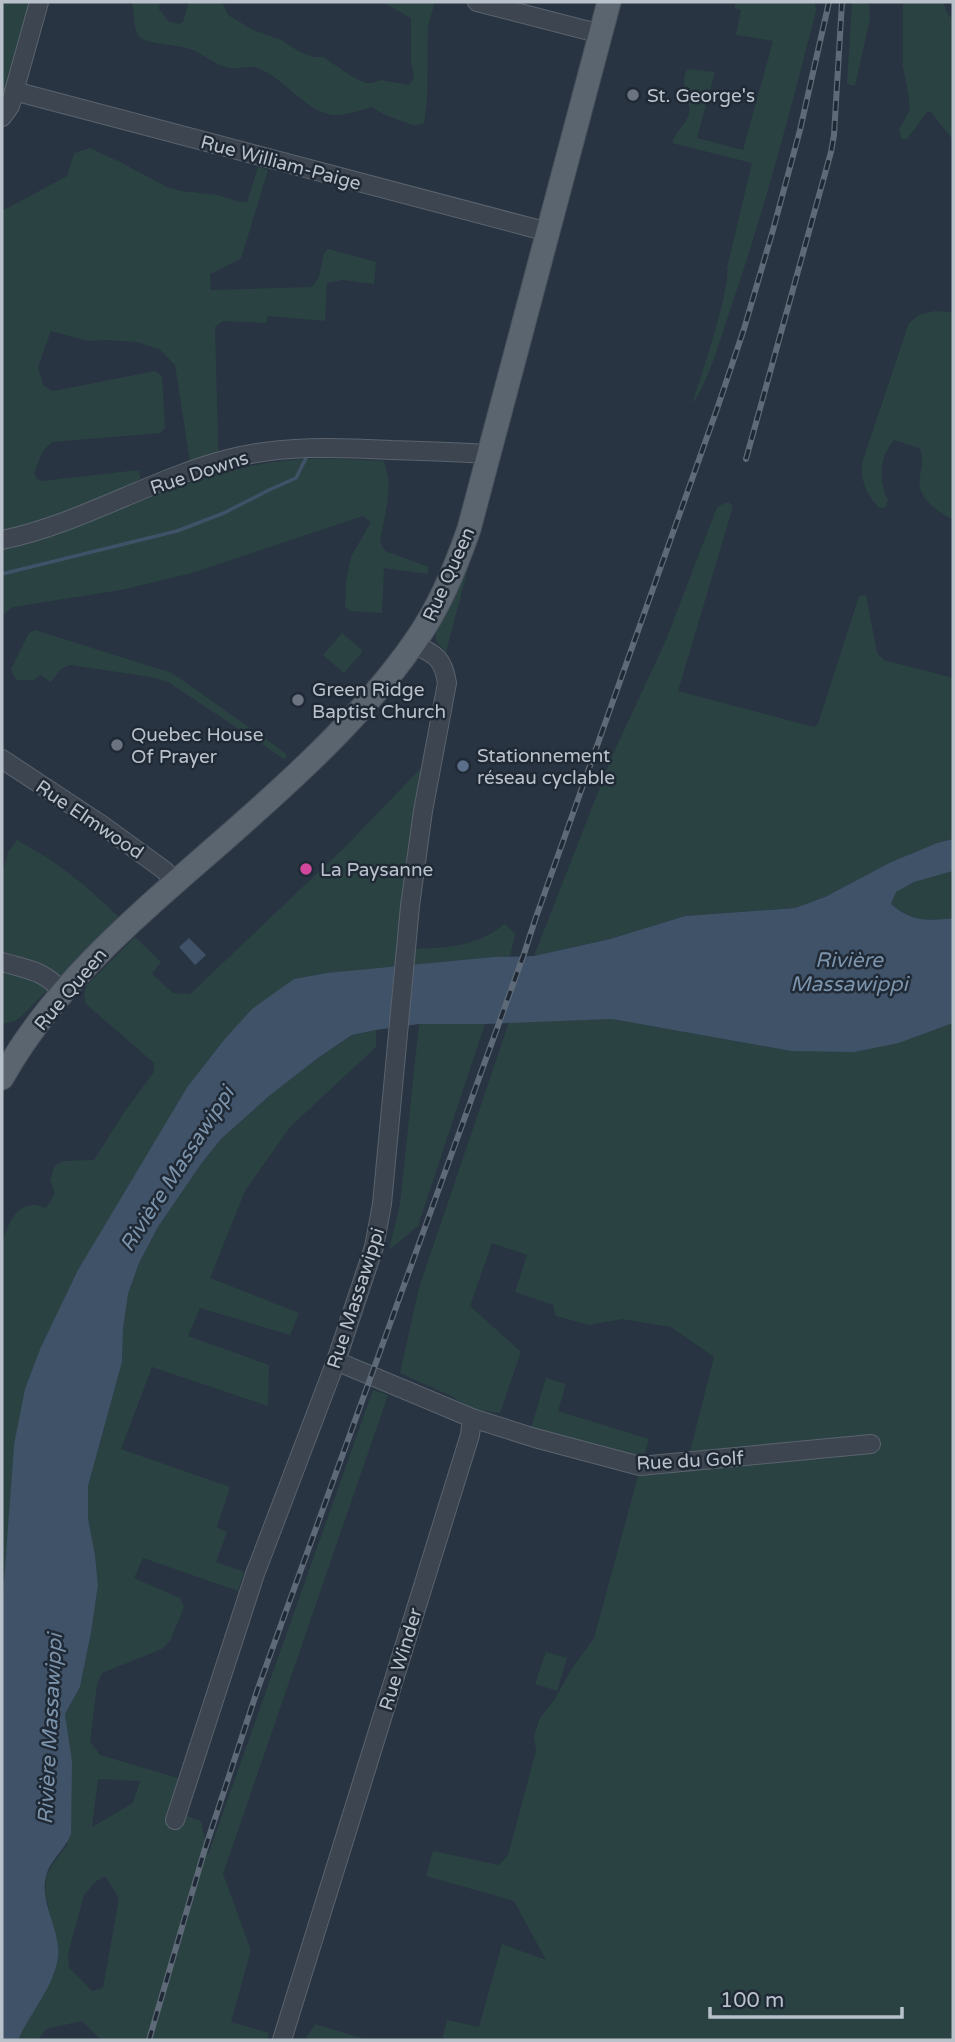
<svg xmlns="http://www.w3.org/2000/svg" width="955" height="2042" font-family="'Varela Round',sans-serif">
  <rect width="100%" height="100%" fill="#283441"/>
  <path fill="#2b4243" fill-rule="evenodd" d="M2,2H30L2,103Z
    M131,2H160L159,9L169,22L179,24L183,22L189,2H222L228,15L253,30L281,40L300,52L314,57H323L353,77L366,83H372L381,80L409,85L414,78L411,62V18L383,2H435L428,26L427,102L424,123L415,126L383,114L372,107C360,110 347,115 335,115C307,114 284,77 257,68C246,64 237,71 226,67C212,63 201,52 187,48C176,45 147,44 140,37C132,30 136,12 131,2Z
    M735,2H815L816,11C791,108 766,205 733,301C721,336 712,374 692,405C699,383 732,284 727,268L752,163L672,143C676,130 687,123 689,114C691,97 679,87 687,69L715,72L697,138L743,150L773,41L736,35L741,10L735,8Z
    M852,2H869L870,19L855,86L847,84Z
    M903,2H943L948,14L953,19V140L931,112H927L907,139H902L899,130L910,109L908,92L903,67Z
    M90,148L122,163L167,187L181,191L218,195L239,202H247L258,167L268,170L241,259L210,274L211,290L312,287L319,277L324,253L328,249L376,262L374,284L343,280L327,283L325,321L268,316L266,323L223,321L215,327L219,475C275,456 325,457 383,461C395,485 384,516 380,542L385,551L429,567L427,574L384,568L382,613L350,611L345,607L346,581L351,557L371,522L363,516L192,573L121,590L13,607L2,615V211L67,176L74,153ZM51,331L88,341L106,340L137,342L159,349L175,365L193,481L144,499L139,470L42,481L37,479L34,473L43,451L52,442L160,433L165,428L162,376L155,371L53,391L43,385L38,367Z
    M935,311L953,312V519C940,514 924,502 920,488C917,475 927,461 919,448L894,440C879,457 878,481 888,500L886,507L879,508C867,495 860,480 862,463L909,323L919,315Z
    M728,502L732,505V510L678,691L814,727L818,724L859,596L866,595L877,653L884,660L953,678V839L937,843L891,862L825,897L795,908L685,916L610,939L534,956L613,754L666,640L717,507Z
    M477,535L446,652L436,641L435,629Z
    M35,630L172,673L280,749L286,754V758L284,759L168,682L151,677L70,665L61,669L51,682L40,675L34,680H16L11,669L29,633Z
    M342,633L363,651L344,673L323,655Z
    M423,766L400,949C439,948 472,950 505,924L515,934L510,956L326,973L294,979L14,1445L2,1640V1245C6,1229 14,1205 34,1205C38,1205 42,1207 46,1208L55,1194L50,1180L55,1165L64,1161L94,1160L125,1111L154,1072V1063L86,1004L84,995L87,985L135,937L161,962L152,974L173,993L190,994L345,847Z
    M17,840L48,858L83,884L119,917L23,1015L15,1021L2,1024V875L8,852Z
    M953,871V918C927,921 913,922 891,904L895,892L914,882Z
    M612,1019L791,1051L899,1043L953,1023V2040H442L447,2020L479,2027L502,1944L546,1960L514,1901L426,1876L433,1851L499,1865L508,1855L536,1751L534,1736L540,1718L555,1699L571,1670L594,1638L638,1476L685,1471L714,1357L671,1327L622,1319L589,1325L556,1316L553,1305L515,1292L527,1255L492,1243L470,1306L521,1352L500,1413L471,1409L453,1397L400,1373L419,1288L509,1022Z
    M419,1024H485L418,1226L389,1250L400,1204Z
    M376,1030V1047L290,1127L245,1191L210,1278L299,1313L290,1335L200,1308L188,1336L269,1365L268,1406L152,1367L121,1449L230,1487L217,1527L227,1532L216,1562L244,1572L238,1591L143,1558L134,1578L180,1598L184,1607L170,1641L162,1649L102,1673L97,1685L90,1741L100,1755L178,1778L169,1810L201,1821L208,1855L373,1390L388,1395L223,1874L251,1950L231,2022L269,2033L267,2040H101L82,2021L46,2029L38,2040H18L25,2022L54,1973L58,1954L45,1892L46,1876L53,1864L67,1845L65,1714L80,1687L91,1634L98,1585L95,1555L88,1518V1486L122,1362L123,1329L128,1294L139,1263L158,1227L201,1164L221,1139L269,1096L318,1058L353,1035ZM98,1779L140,1781L133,1803L92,1827ZM105,1876L119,1898L103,1988L92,1991L69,1968L68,1954L84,1895L95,1882Z
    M546,1378L566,1384L558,1411L649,1439L642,1463L531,1428Z
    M546,1652L567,1658L557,1691L535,1684Z
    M315,2024L368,2040H305Z"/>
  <path fill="#3f5268" d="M953,839V871L914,882L896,892L891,904C912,922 927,921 953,918V1023L899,1043L854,1052L791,1051L612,1019L485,1024H419L376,1030L352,1035L318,1058L269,1096L221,1139L201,1164L158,1227L139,1263L128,1294L123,1329L122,1362L88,1486V1518L95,1555L98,1585L91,1633L80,1687L65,1714L72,1762L71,1834C65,1850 50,1860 46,1876C39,1903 61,1930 58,1957C54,1987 30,2013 18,2040H2V1610L14,1445L25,1389L41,1347L78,1270L188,1086L224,1040L252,1009L294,979L326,973L494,957L534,956L610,939L685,916L795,908L825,897L891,862L937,843Z
    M189,938L206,955L195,965L179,947Z"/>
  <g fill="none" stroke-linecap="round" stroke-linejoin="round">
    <path stroke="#3f5268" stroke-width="3.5" d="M2,574L177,531L224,513L269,490L296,478L308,454"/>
    <g stroke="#5a636e" stroke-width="20">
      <path id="minor" d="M477,2L601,34
        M14,91L548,232
        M2,117L10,106L39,2
        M2,540C80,524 151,479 228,459C282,445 337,447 392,450C424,451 456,452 488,454
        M2,759L102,825L164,870L175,882
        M2,962C29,970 43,970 63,992
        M336,1361L472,1418L535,1438L640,1466L871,1444
        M175,1820L255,1574L336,1361L374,1247L382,1204L410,906L423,811L447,683C443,658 436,655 414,644
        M282,2040L470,1435L472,1418"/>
    </g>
    <g stroke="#49515d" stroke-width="25">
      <path id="major" d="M2,1078C56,981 144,910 226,838C292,780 363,716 414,643C439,608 455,569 469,529L609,2"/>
    </g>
    <use href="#minor" stroke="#3c4550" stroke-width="18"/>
    <use href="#major" stroke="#5a6570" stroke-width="23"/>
    <g stroke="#5e6a77" stroke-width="6">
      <path id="rail" d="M746,459L831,152L834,135L842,2
        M149,2040L204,1852L257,1691L524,954L535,920L717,409L744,329L773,230L800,130L829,2"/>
    </g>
    <use href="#rail" stroke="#202a36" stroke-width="3.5" stroke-dasharray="10" stroke-linecap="butt"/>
  </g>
  <g fill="#6b7280" stroke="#202a36" stroke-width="2.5">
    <circle cx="633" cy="95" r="7"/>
    <circle cx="298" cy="700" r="7"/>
    <circle cx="117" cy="745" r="7"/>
  </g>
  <circle fill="#5c6f8a" stroke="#202a36" stroke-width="2.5" cx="463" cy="766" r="7"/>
  <circle fill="#d1479c" stroke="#202a36" stroke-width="2.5" cx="306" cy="869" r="7"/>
  <g text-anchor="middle" stroke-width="5" stroke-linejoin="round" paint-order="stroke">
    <g font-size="19" fill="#b9c1cb" stroke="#202a36" text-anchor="start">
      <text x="647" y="102">St. George's</text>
      <text x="312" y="696">Green Ridge<tspan x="312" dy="22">Baptist Church</tspan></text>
      <text x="131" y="741">Quebec House<tspan x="131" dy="22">Of Prayer</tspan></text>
      <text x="477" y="762">Stationnement<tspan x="477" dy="22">réseau cyclable</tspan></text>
      <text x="320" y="876">La Paysanne</text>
    </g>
    <g font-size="19" fill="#b9c1cb" stroke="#202a36">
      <text transform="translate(281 162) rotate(15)" y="7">Rue William-Paige</text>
      <text transform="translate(199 472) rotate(-18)" y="7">Rue Downs</text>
      <text transform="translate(448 574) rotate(-66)" y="7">Rue Queen</text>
      <text transform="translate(90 819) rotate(34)" y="7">Rue Elmwood</text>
      <text transform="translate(70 989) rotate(-50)" y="7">Rue Queen</text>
      <text transform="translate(355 1298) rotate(-72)" y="7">Rue Massawippi</text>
      <text transform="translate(690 1460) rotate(-3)" y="7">Rue du Golf</text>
      <text transform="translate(400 1659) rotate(-73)" y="7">Rue Winder</text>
    </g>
    <g font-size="21" font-style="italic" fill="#7b93ab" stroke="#202a36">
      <text x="849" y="967">Rivière<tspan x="849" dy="24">Massawippi</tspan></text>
      <text transform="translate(177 1169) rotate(-57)" y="7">Rivière Massawippi</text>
      <text transform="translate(50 1729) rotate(-87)" y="7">Rivière Massawippi</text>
    </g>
  </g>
  <rect width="955" height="2042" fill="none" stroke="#b9c1cb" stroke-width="7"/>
  <path d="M710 2007v10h192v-10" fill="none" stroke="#b9c1cb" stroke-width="3.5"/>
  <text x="720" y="2007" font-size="21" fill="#b9c1cb" stroke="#202a36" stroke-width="5" paint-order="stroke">100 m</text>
</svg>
